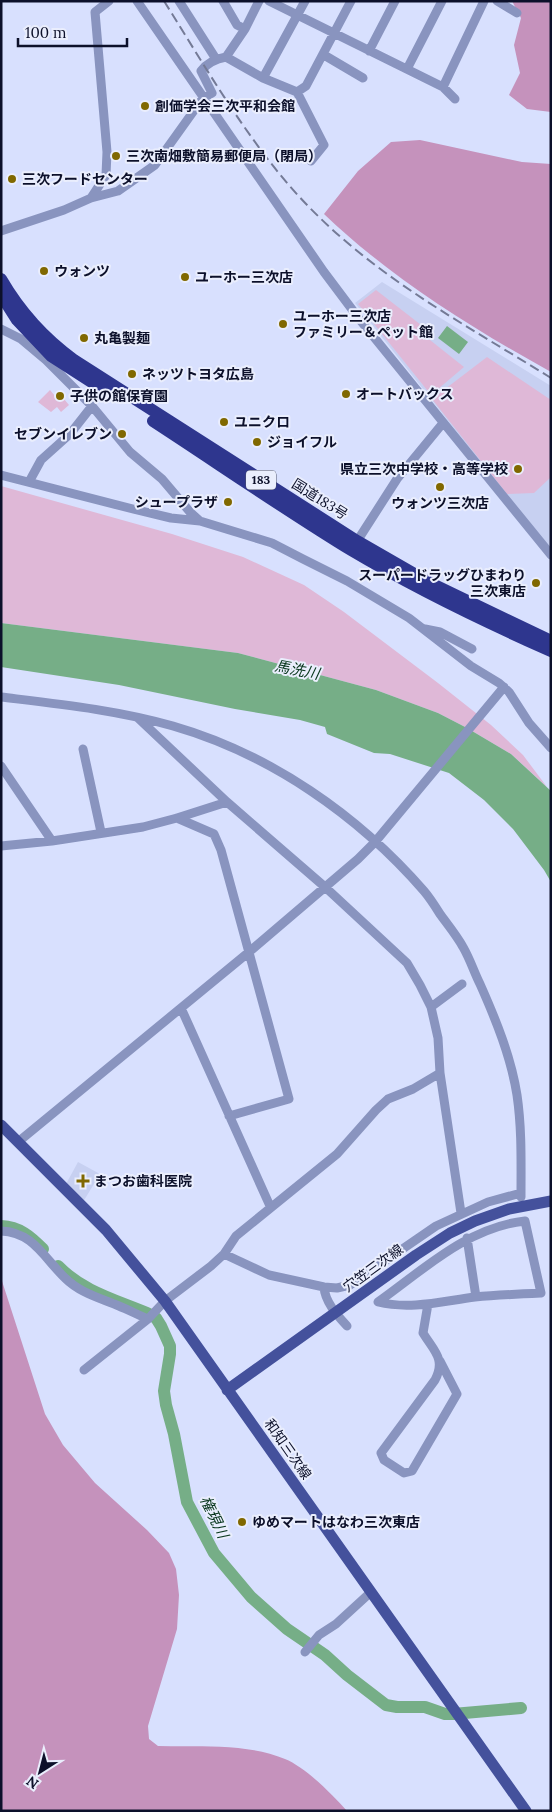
<svg xmlns="http://www.w3.org/2000/svg" width="552" height="1812" font-family="Lora,'Noto Sans JP',serif">
  <rect width="100%" height="100%" fill="#d8e0fe"/>
  <path fill="#c7d0f1" d="M382,282L551,386V551L355,303Z
    M78,1162L100,1174L83,1202L66,1184Z"/>
  <path fill="#dfb8d7" d="M376,290L434,335L430,340L464,367L431,395L358,304Z
    M487,357L551,400V477L534,493L507,494L432,399Z
    M50,390L55,396L59,393L69,405L61,412L57,407L51,412L38,402Z
    M1,486L172,534L243,557L304,585L344,612L438,683L491,725L523,755L547,787L511,754L467,728L438,713L376,690L238,653L1,623Z"/>
  <path fill="#c592bc" d="M512,1H551V112L527,109L509,95L520,73L514,45L521,18Z
    M420,140L522,162L551,164V372C470,327 391,278 324,214L358,171L391,142Z
    M1,1278L45,1414L63,1445L95,1483L147,1530L169,1553L176,1569L179,1595L177,1629L148,1726L149,1739L158,1746C200,1747 246,1743 285,1759C305,1767 332,1794 347,1811H1Z"/>
  <path fill="#76ae87" d="M447,326L468,342L459,354L438,338Z
    M1,623L238,653L376,690L438,713L467,728L511,754L551,791V882L544,870L513,829L484,800L449,773L390,754L374,753L327,734L325,727L300,720L235,709L119,685L1,667Z"/>
  <g fill="none" stroke-linecap="round" stroke-linejoin="round">
    <path stroke="#76ae87" stroke-width="12" d="M1,1226C20,1227 30,1236 43,1249
      M58,1266C82,1291 116,1300 147,1313L156,1318L161,1326L170,1346V1354L164,1391L166,1405L174,1434L187,1502L214,1553L251,1597L287,1629L325,1655L347,1675L386,1705L397,1707H425L445,1714H453L521,1708"/>
    <path stroke="#8994bf" stroke-width="9" d="M137,1L324,272L360,320L551,555
      M179,1L216,59
      M223,1L237,25L245,29
      M269,1L443,87L455,99
      M497,1L517,13
      M369,51L395,1
      M324,55L363,78
      M226,57L263,78L297,92L306,86L351,1
      M407,69L442,1
      M263,78L305,1
      M443,87L484,1
      M297,92L324,145L311,161
      M91,198L106,175L107,152L95,12L109,1
      M1,231L64,210L91,198L118,191L155,165L203,98L212,93L201,71C207,63 215,59 226,57L245,29L259,1
      M1,329L21,339L46,360L92,406L130,452L162,479L190,512L200,521
      M1,475L133,509L171,518L200,521L272,543L303,559L347,581L409,618L471,666L499,683L509,692L529,723L551,748
      M29,482L41,460L70,434L92,406
      M354,546L397,479L443,423
      M425,629L440,632L472,649
      M1,697C59,704 117,710 173,726C270,754 358,815 424,891C430,898 435,906 440,914C448,925 457,936 463,947C470,959 474,972 480,984C496,1020 511,1057 517,1095C522,1129 521,1163 521,1197
      M138,718L227,802L325,887L407,963L420,985L431,1007L438,1038L440,1073L461,1213
      M83,749L101,832
      M1,766L52,841
      M177,818L214,834L221,850L289,1099L229,1116
      M1,846L52,841L143,827L177,818L227,802
      M431,1007L462,984
      M181,1008L270,1206
      M18,1142L249,952L358,859L375,842L504,687
      M525,1221L541,1293C519,1294 497,1295 475,1297C443,1301 411,1310 378,1302C423,1270 468,1227 525,1221Z
      M1,1231C33,1232 44,1258 65,1278C80,1293 100,1298 119,1306C129,1310 138,1315 148,1319
      M467,1238L476,1297
      M224,1254L269,1275L324,1287L337,1288L350,1285L436,1226L488,1202L521,1193
      M324,1287C325,1302 337,1315 347,1326
      M428,1304L423,1333C434,1351 446,1359 435,1380L381,1453L384,1460L404,1473L412,1471L457,1394L440,1361
      M84,1370L148,1319L165,1301L211,1266L224,1254L236,1236L337,1154L376,1110L388,1099L413,1089L440,1073
      M305,1652L319,1635L336,1624L371,1592"/>
    <path stroke="#44519c" stroke-width="11" d="M1,1125L106,1230L165,1301L526,1811
      M227,1390L416,1255L450,1233L475,1221L509,1209L551,1201"/>
    <path stroke="#2e368e" stroke-width="12" d="M1,279C19,310 45,339 74,360L357,541L430,583L551,641
      M1,295L17,320L51,356L107,392
      M153,421C219,464 284,509 351,550C415,588 483,621 551,651"/>
    <path stroke="#747a96" stroke-width="2" stroke-dasharray="10 5" stroke-linecap="butt" d="M164,1C210,74 256,156 318,216C386,283 471,328 551,378"/>
  </g>
  <g fill="#806800" stroke="#eaeefd" stroke-width="2">
    <circle cx="145" cy="106" r="5"/>
    <circle cx="116" cy="156" r="5"/>
    <circle cx="12" cy="179" r="5"/>
    <circle cx="44" cy="271" r="5"/>
    <circle cx="185" cy="277" r="5"/>
    <circle cx="283" cy="324" r="5"/>
    <circle cx="84" cy="338" r="5"/>
    <circle cx="132" cy="374" r="5"/>
    <circle cx="346" cy="394" r="5"/>
    <circle cx="60" cy="396" r="5"/>
    <circle cx="224" cy="422" r="5"/>
    <circle cx="122" cy="434" r="5"/>
    <circle cx="257" cy="442" r="5"/>
    <circle cx="518" cy="469" r="5"/>
    <circle cx="440" cy="487" r="5"/>
    <circle cx="228" cy="502" r="5"/>
    <circle cx="536" cy="583" r="5"/>
    <path d="M80.5 1173.5h5v5h5v5h-5v5h-5v-5h-5v-5h5z"/>
    <circle cx="242" cy="1522" r="5"/>
  </g>
  <g text-anchor="middle" stroke-width="4" stroke-linejoin="round" paint-order="stroke">
    <rect fill="#eaeefd" stroke="#4f5369" stroke-width="1" x="246" y="470.5" width="30" height="19" rx="4"/>
    <g font-size="12" font-weight="bold" fill="#0c102a">
      <text x="261" y="484">183</text>
    </g>
    <g font-size="14" font-weight="bold" fill="#0c102a" stroke="#eaeefd" text-anchor="start">
      <text x="155" y="111">創価学会三次平和会館</text>
      <text x="126" y="161">三次南畑敷簡易郵便局（閉局）</text>
      <text x="22" y="184">三次フードセンター</text>
      <text x="54" y="276">ウォンツ</text>
      <text x="195" y="282">ユーホー三次店</text>
      <text x="293" y="321">ユーホー三次店<tspan x="293" dy="16">ファミリー＆ペット館</tspan></text>
      <text x="94" y="343">丸亀製麺</text>
      <text x="142" y="379">ネッツトヨタ広島</text>
      <text x="356" y="399">オートバックス</text>
      <text x="70" y="401">子供の館保育園</text>
      <text x="234" y="427">ユニクロ</text>
      <text x="112" y="439" text-anchor="end">セブンイレブン</text>
      <text x="267" y="447">ジョイフル</text>
      <text x="508" y="474" text-anchor="end">県立三次中学校・高等学校</text>
      <text x="218" y="507" text-anchor="end">シュープラザ</text>
      <text x="440" y="508" text-anchor="middle">ウォンツ三次店</text>
      <text x="526" y="580" text-anchor="end">スーパードラッグひまわり<tspan x="526" dy="16">三次東店</tspan></text>
      <text x="94" y="1186">まつお歯科医院</text>
      <text x="252" y="1527">ゆめマートはなわ三次東店</text>
    </g>
    <g font-size="14" fill="#0c102a" stroke="#eaeefd">
      <text transform="translate(320 499) rotate(32)" y="5">国道183号</text>
      <text transform="translate(373 1268) rotate(-36)" y="5">穴笠三次線</text>
      <text transform="translate(288 1449) rotate(55)" y="5">和知三次線</text>
    </g>
    <g font-size="15" font-style="italic" fill="#08361c" stroke="#eaeefd">
      <text transform="translate(297 670) rotate(11)" y="5">馬洗川</text>
      <text transform="translate(214 1517) rotate(64)" y="5">権現川</text>
    </g>
  </g>
  <rect width="552" height="1812" fill="none" stroke="#0c102a" stroke-width="5"/>
  <g transform="translate(40 1772) rotate(216)" stroke="#eaeefd" stroke-width="4" paint-order="stroke">
  <path d="M0-4L9 19L0 12L-9 19Z" fill="#0c102a"/>
  <text y="-8" font-size="14" font-weight="bold" text-anchor="middle" fill="#0c102a">N</text>
  </g>
  <path d="M18 38v8h109v-8" fill="none" stroke="#0c102a" stroke-width="2.5"/>
  <text x="25" y="38" font-size="15" fill="#0c102a" stroke="#eaeefd" stroke-width="4" paint-order="stroke">100 m</text>
</svg>
